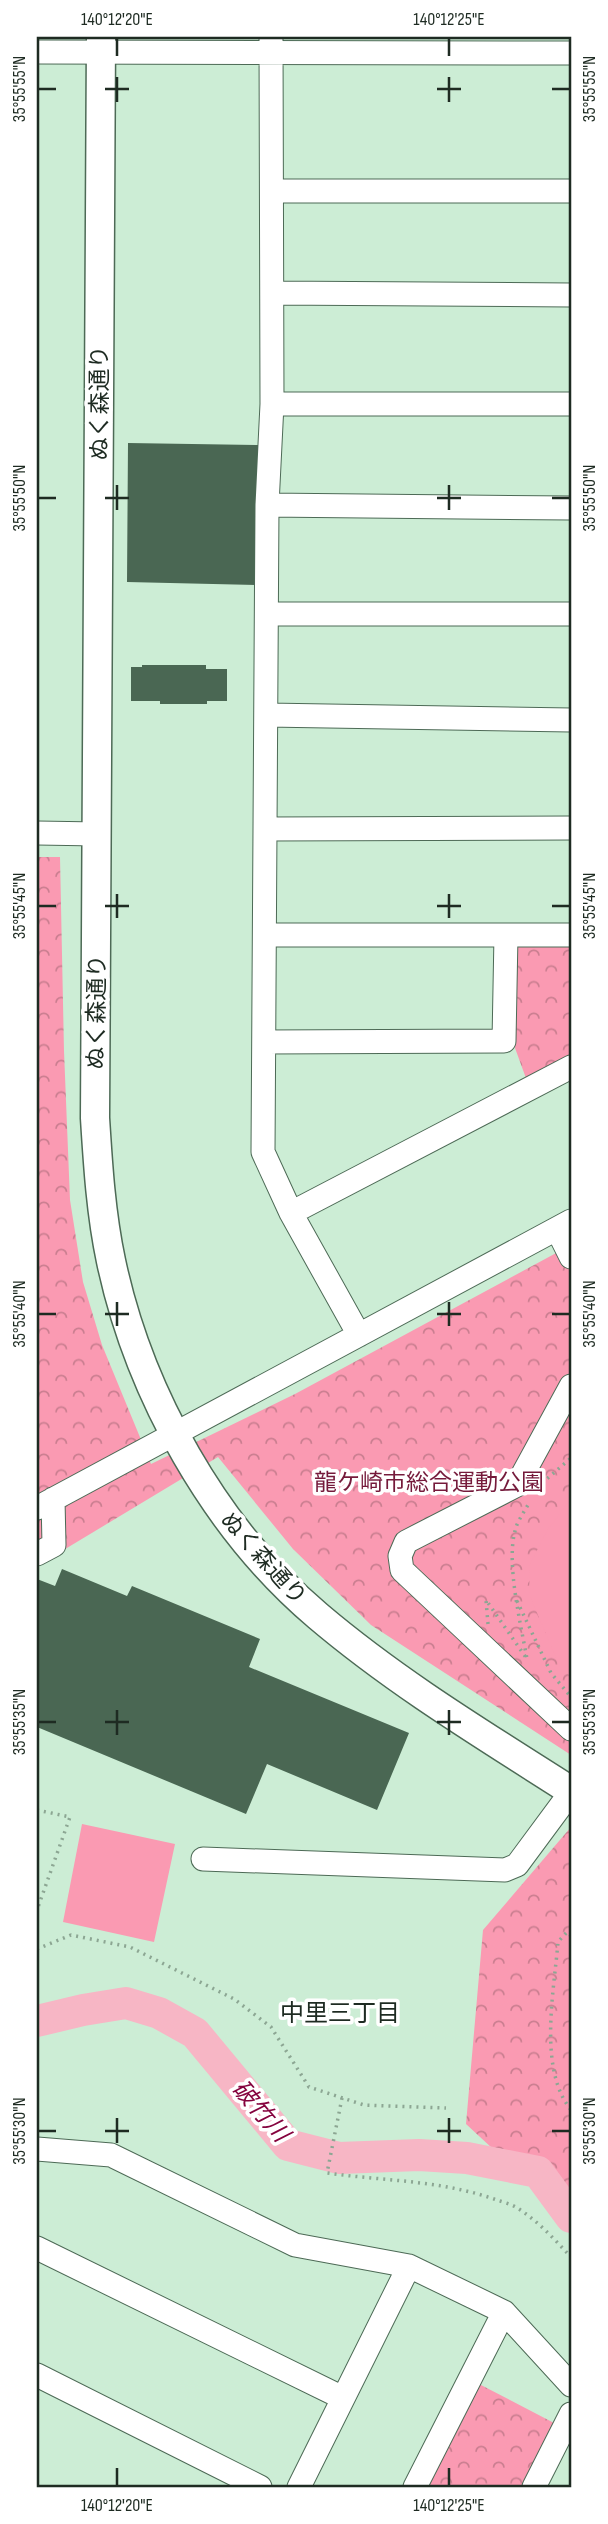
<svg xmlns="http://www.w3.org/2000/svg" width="608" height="2524" font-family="'Sofia Sans Condensed','Noto Sans JP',sans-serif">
  <defs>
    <pattern id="park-crowns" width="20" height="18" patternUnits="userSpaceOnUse" patternTransform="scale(1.75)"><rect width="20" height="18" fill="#fa9ab2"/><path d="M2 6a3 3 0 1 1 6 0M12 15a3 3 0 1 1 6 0" fill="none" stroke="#ca7e90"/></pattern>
  </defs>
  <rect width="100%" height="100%" fill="#ccedd5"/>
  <path fill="url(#park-crowns)" d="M37,857H60L64,1051L70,1200L83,1282L102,1345L151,1464L295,1394L571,1245V1755L371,1625L293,1549L218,1457L37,1566Z
    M516,944H571V1057L527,1081L515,1048Z
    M571,1827V2221L466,2124L483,1930Z
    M479,2384L556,2424L525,2487H427Z"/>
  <path fill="#fa9ab2" d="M571,1499V1677L559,1665L529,1594L530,1564L548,1529Z
    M82,1824L175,1844L154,1942L63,1922Z"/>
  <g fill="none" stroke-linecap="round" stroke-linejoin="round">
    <path stroke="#f7b6c5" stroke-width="32" d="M37,2021L83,2010L126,2003L159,2013L195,2033L288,2145L339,2158L419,2155L467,2158L538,2172L571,2217"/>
  </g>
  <path fill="#4a6753" d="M128,443L261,445V585L127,582Z
    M142,665H206V669H227V701H207V704H160V701H131V667H142Z
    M62,1569L127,1596L132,1586L260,1639L249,1667L409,1733L377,1810L267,1764L246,1814L37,1727V1579L55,1586Z"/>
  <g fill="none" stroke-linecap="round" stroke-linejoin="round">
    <g stroke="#4d6a56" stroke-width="25">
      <path id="minor" d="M271,37L272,404L267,505L263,1152L291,1213L359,1335
        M37,52L571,53
        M272,191H571
        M272,293L571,295
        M272,404H571
        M267,505L571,508
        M267,614H571
        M267,715L571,720
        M266,829L571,828
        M37,833L98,834
        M265,935H571
        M264,1042L504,1041L506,935
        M291,1213L571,1067
        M557,1229L571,1257
        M571,1386L517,1485L406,1542L400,1556L402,1570L571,1729
        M37,1508L571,1221
        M37,1554L54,1545L53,1499
        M203,1859L505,1870L517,1865L571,1792
        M37,2149L111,2155L295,2245L409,2266L504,2312L571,2385
        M37,2248L343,2398
        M37,2375L260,2487
        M299,2487L409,2266
        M415,2487L504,2312
        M534,2487L571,2414"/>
    </g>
    <g stroke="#4d6a56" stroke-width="31">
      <path id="major" d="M101,37L95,1118C98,1166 101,1214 111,1261C139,1393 215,1529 318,1616C397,1683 485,1736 571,1791"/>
    </g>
    <path stroke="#8ca693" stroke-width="3.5" stroke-dasharray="2 5" stroke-linecap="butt" d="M542,1483L571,1458
      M517,1601L551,1673L571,1697
      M488,1624L486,1600L527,1659C521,1625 506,1564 515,1531C517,1521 525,1511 530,1501
      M37,1810L70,1817L37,1910
      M571,1936L567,1932L558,1942C554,1992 538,2069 571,2110
      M37,1949L71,1935L130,1947L234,1999L271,2027L309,2087L364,2105L446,2108
      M342,2098L327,2173C384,2181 439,2180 494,2199C502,2202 512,2204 519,2209C539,2222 555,2240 571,2257"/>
    <use href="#minor" stroke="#fff" stroke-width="23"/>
    <use href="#major" stroke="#fff" stroke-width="28"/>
  </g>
  <path fill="none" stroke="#1e2b22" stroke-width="2.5" d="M117,38V56M449,38V56M117,77V102M449,77V102M38,89H56M105,89H129M437,89H461M552,89H570M117,485V510M449,485V510M38,498H56M105,498H129M437,498H461M552,498H570M117,894V918M449,894V918M38,906H56M105,906H129M437,906H461M552,906H570M117,1302V1326M449,1302V1326M38,1314H56M105,1314H129M437,1314H461M552,1314H570M117,1710V1735M449,1710V1735M38,1722H56M105,1722H129M437,1722H461M552,1722H570M117,2118V2143M449,2118V2143M38,2131H56M105,2131H129M437,2131H461M552,2131H570M117,2468V2486M449,2468V2486"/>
  <g text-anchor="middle" stroke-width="7" stroke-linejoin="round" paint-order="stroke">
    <g font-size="23" fill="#1e2b22" stroke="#fff">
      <text transform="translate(99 403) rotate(-90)" y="8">ぬく森通り</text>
      <text transform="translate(96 1012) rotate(-89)" y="8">ぬく森通り</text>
      <text transform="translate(264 1558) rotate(48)" y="8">ぬく森通り</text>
    </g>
    <g font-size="23" fill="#751a3b" stroke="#fff">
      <text x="429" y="1490">龍ケ崎市総合運動公園</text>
    </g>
    <g font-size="24" fill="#1e2b22" stroke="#fff">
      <text x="340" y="2021">中里三丁目</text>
    </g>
    <g font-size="24" font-style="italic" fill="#85033e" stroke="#fff">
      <text transform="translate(261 2111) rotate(49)" y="8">破竹川</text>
    </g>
  </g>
  <rect width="608" height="2524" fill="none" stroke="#ffffff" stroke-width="77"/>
  <rect x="38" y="38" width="532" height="2448" fill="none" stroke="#1e2b22" stroke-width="2.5"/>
  <g font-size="18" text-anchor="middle" fill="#1e2b22">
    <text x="117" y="25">140°12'20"E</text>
    <text x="449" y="25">140°12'25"E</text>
    <text transform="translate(19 89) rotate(-90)" y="6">35°55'55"N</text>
    <text transform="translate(589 89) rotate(-90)" y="6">35°55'55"N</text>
    <text transform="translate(19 498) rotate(-90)" y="6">35°55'50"N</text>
    <text transform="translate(589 498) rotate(-90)" y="6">35°55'50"N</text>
    <text transform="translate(19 906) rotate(-90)" y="6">35°55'45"N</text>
    <text transform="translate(589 906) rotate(-90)" y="6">35°55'45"N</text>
    <text transform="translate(19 1314) rotate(-90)" y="6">35°55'40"N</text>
    <text transform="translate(589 1314) rotate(-90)" y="6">35°55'40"N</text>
    <text transform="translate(19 1722) rotate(-90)" y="6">35°55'35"N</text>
    <text transform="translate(589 1722) rotate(-90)" y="6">35°55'35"N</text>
    <text transform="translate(19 2131) rotate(-90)" y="6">35°55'30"N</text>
    <text transform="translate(589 2131) rotate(-90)" y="6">35°55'30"N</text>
    <text x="117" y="2511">140°12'20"E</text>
    <text x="449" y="2511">140°12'25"E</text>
  </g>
</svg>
